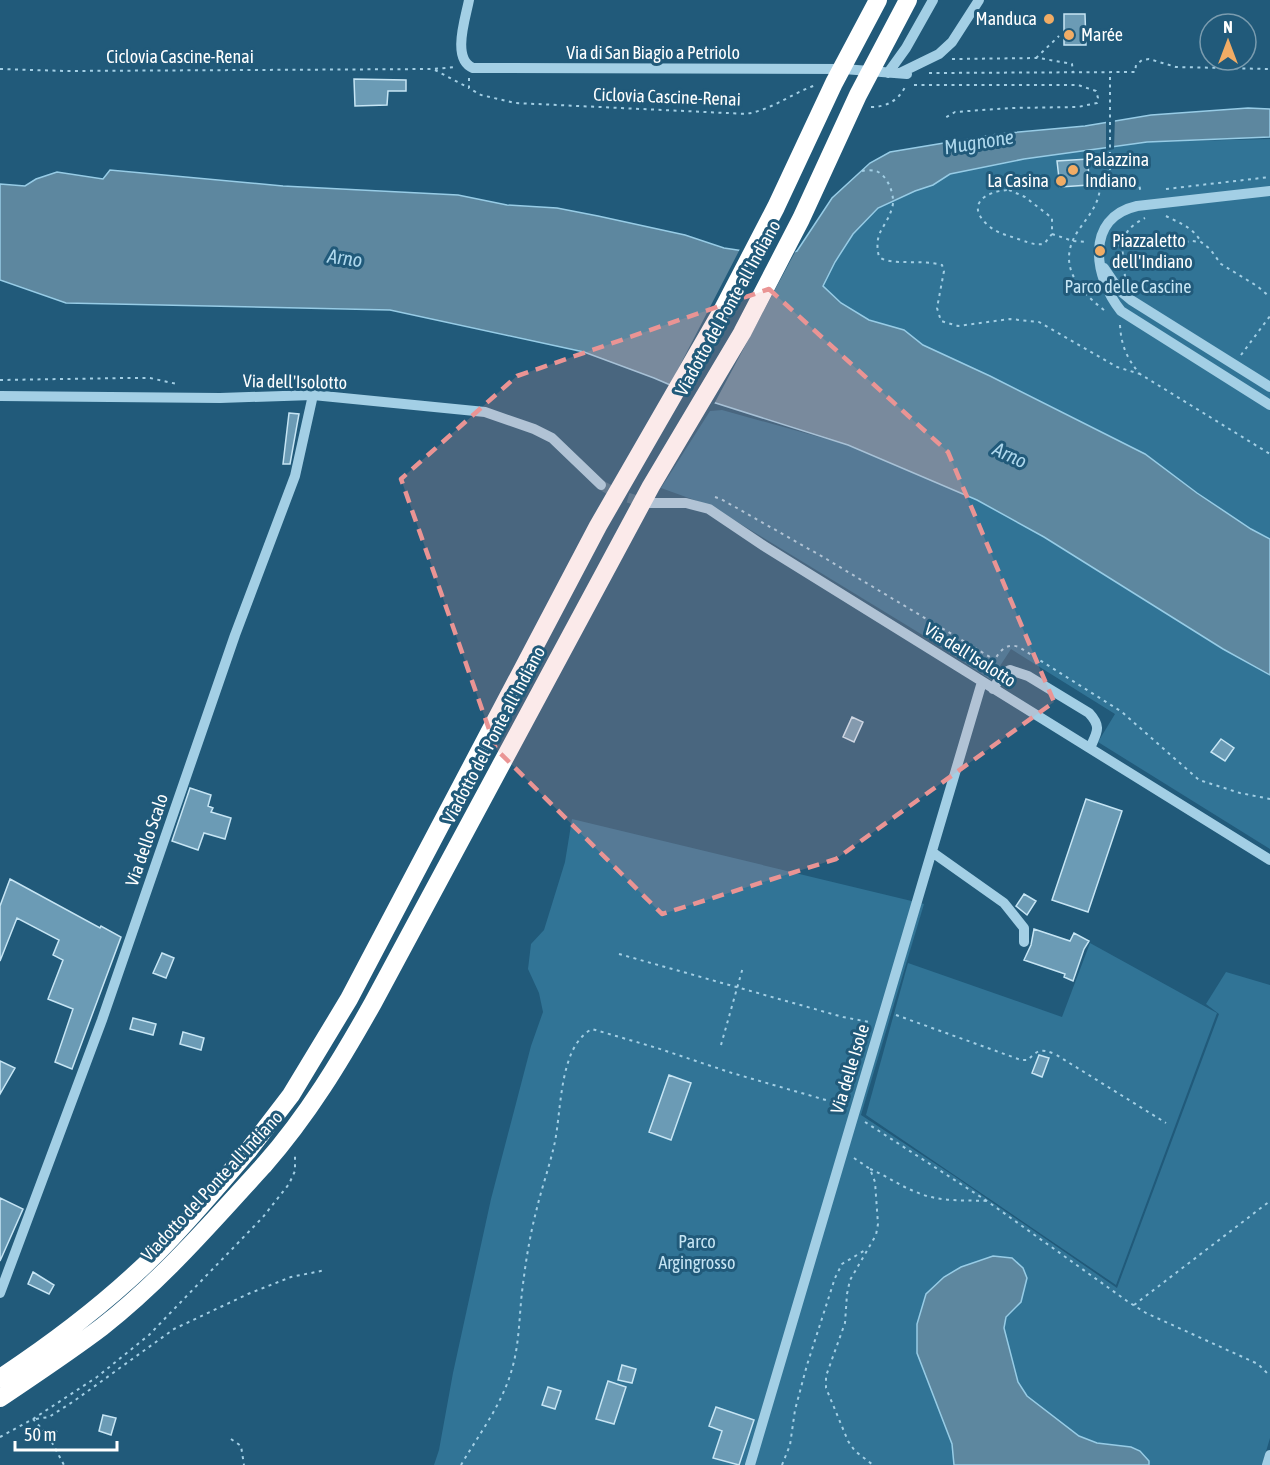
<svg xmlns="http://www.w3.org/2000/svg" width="1270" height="1465" font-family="'Asap Condensed',sans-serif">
  <rect width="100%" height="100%" fill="#215a7a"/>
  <path fill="#317496" d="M1270,139V539L1251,529L1197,493L1145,454L990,376L923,345L904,330L869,320L841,303L823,286L835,262L853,234L878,208L915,191L933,185L950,174L1024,159L1147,142Z
    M722,410L848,445L977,500L1044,537L1223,649L1270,675V849L1098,742L1115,714L1011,649L991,680L921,634L711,506L661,488L710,411Z
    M572,819L924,904L861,1115L954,1176L1117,1288L1219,1014L1206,1004L1226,972L1270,985V1438L1262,1465H434L439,1450L453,1373L491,1199L531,1046L543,1012L539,993L528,969L531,944L544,930L565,862Z
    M1090,943L1217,1013L1116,1285L866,1115L908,963L1062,1017Z"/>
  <path fill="#5d879f" stroke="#97cce6" stroke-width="1.5" d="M1248,108L1270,109V137L1147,142L1024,159L950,174L933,185L915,191L878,208L853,234L835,262L823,286L841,303L869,320L904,330L923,345L990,376L1145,454L1197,493L1251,529L1270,539V675L1223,649L1044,537L977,500L848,445L703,399L654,378L584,352L390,310L66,303L0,280V184L25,186L36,179L57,172L103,179L110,170L283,186L458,195L507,205L557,208L598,216L685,235L724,248L778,256L797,251L832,198L870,163L890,152L998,134L1085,126L1151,115Z
    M993,1256L1012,1258L1023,1268L1027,1278L1021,1302L1006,1317L1004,1328L1018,1382L1027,1396L1079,1436L1097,1443L1131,1447L1140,1451L1149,1461V1465H954L952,1444L917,1353V1324L926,1294L944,1277L961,1267Z"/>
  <path fill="#215a7a" d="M1115,117L1114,149L1106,151V119Z
    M802,239L713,406L684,395L690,383L676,373L741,247L778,253L795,249Z"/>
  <path fill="#6b9bb5" stroke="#c6e5f4" stroke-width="1.5" d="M1064,14H1085L1086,45H1064Z
    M354,79L406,80V91H388L387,105L355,106Z
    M1088,159L1089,185L1060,187L1057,161Z
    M289,413L299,414L290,464H283Z
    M852,717L863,722L854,742L843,737Z
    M1221,739L1234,748L1225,761L1211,752Z
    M190,788L211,795L208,806L213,808L211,812L231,818L225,839L204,833L198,850L172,841Z
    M1086,799L1122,811L1088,912L1052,900Z
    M10,879L100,928L101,926L121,937L72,1069L55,1062L73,1009L48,999L63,960L53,955L59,940L17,918L0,961V906Z
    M1024,894L1036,901L1027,915L1016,906Z
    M1034,929L1070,941L1074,933L1089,941L1084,949L1073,981L1064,977L1065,974L1024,960L1031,945Z
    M162,953L174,958L166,978L153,973Z
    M133,1018L156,1024L153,1035L130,1029Z
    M183,1032L204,1038L201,1050L180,1044Z
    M1039,1055L1049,1058L1042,1077L1032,1073Z
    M0,1061L15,1068L0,1094Z
    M669,1075L691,1083L671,1140L649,1132Z
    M0,1198L23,1209L0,1261Z
    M33,1272L54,1285L49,1294L28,1284Z
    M622,1365L636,1369L632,1383L618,1380Z
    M608,1381L626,1387L614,1424L596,1419Z
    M548,1387L561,1391L555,1409L542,1405Z
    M716,1407L754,1420L739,1465L713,1458L722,1431L709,1426Z
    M103,1415L116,1418L111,1435L99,1431Z"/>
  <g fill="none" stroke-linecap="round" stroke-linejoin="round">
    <path stroke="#42738e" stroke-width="10" stroke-dasharray="10 5" stroke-linecap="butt" d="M601,485L619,495L646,503"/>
    <path stroke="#a3cfe5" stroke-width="2" stroke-dasharray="3 4.5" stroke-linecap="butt" d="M1036,58L1059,36
      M952,59L1039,58L1072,64L1073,72
      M0,69L66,71L433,69L456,67
      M435,70L469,88
      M929,73L1135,72L1136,65L1142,60L1149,59L1176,67L1270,69
      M469,78V88L481,95L515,103L726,113C735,113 746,115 755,112C777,106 795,92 816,85
      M914,85H1078L1096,91L1098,98L1097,103L1078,107L1010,108L955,112L943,119
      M871,107C886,107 898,101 905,87
      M862,171C866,170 872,170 876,171C888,175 896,197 892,208C886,229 873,231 879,257C891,266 923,259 942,265L944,271L937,308L941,321L958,326L1010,319L1039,322L1117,367L1140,374
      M1110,185V72
      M1166,189L1270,177
      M1009,190L1025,197L1052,218V234L1044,244C1034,245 1030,243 1021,240C1010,236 999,234 990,227C964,206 984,191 1009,190Z
      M1166,216C1179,223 1193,227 1201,242
      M1052,234L1073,241L1087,242
      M1111,245L1147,248L1192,241L1201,242L1210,249L1221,264L1257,286L1270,297
      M1125,277C1123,249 1115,233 1145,218
      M1104,310C1078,290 1056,264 1078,231C1088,216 1100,204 1100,185L1139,184L1141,194
      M1120,325C1121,345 1127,359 1140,374L1270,454
      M1241,355L1270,316
      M0,380L126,378H150L177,384
      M715,497L721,499L823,557L995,660
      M989,670C996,658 1002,641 1019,647L1122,712L1199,780L1240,793L1270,799
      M619,954L843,1017L869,1022
      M896,1015L1021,1060H1028C1038,1049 1042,1049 1055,1054L1166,1123
      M721,1045L743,967
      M865,1122L987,1201L1127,1301L1146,1313L1258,1364L1270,1376
      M854,1158L870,1169L875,1182L878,1224L876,1235L850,1280L847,1294L845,1323L826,1376V1388L848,1441L855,1451L873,1465
      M870,1169C887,1176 900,1186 916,1192C938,1202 963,1200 987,1201
      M1134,1305L1270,1201
      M33,1419L97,1377L149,1335L263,1217L289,1184L295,1171V1154
      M36,1419L49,1417L74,1401L174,1329L248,1294L291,1277L326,1270
      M0,1437L33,1419L49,1437L64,1465
      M49,1437L57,1431
      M231,1439L241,1446L244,1465
      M461,1465C479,1434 502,1405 512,1369C520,1342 519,1312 523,1284C526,1260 530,1235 536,1212C541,1190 549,1168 554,1146C562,1113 558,1047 592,1029L657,1048L732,1073L843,1105
      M782,1465L790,1445L795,1410L807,1365L835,1278L842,1264L867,1249"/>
    <path stroke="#a3cfe5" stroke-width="10" d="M469,0C466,17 451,59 473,68L844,69L907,74
      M888,73L906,48L933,0
      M900,73L939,54L952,42L979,0
      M1270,191L1137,206C1084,218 1094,278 1121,311L1270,405
      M1104,268L1119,290L1131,300L1270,387
      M0,396L220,398L313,395L485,412L534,429L552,438L601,485
      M646,503H686L709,509L764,546L1270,860
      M993,689L1002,674L1010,670L1028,676L1089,713C1102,727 1097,732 1090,748
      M932,852L1004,903L1024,928V942
      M0,1293L102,1020L235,635L295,476L313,395
      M750,1465L982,682
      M1267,1465L1270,1455"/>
    <path stroke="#fff" stroke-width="18" d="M0,1378C56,1341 109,1301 157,1253C189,1221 218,1186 248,1151
      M0,1398C34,1375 69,1352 102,1327C162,1280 213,1221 264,1165"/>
    <path stroke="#fff" stroke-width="18" d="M248,1151L291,1095L349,999L598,526L723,309L776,207L834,83L878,0
      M264,1165C308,1115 341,1060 373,1003L651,486L742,333L801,219L858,95L908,0"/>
  </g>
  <path fill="#ea9494" fill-opacity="0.2" stroke="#ea9494" stroke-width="4.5" stroke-dasharray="12 8" stroke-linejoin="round" d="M769,289L948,452L1054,702L836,859L662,914L496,749L401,479L517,376Z"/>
  <g fill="#f1ac65" stroke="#215a7a" stroke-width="2">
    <circle cx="1049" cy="19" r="6"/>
    <circle cx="1069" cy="35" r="6"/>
    <circle cx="1073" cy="170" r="6"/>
    <circle cx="1061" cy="181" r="6"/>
    <circle cx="1100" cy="251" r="6"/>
  </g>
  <g text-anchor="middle" stroke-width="6" stroke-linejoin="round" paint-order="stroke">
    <g font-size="18" fill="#fff" stroke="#215a7a" text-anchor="start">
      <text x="1037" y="25" text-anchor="end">Manduca</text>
      <text x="1081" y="41">Marée</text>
      <text x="1085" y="166">Palazzina<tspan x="1085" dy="21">Indiano</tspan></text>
      <text x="1049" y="187" text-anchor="end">La Casina</text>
      <text x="1112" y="247">Piazzaletto<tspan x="1112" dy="21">dell'Indiano</tspan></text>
    </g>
    <g font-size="18" fill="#fff" stroke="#215a7a">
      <text x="653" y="59">Via di San Biagio a Petriolo</text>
      <text x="180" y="63">Ciclovia Cascine-Renai</text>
      <text transform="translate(667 97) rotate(2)" y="6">Ciclovia Cascine-Renai</text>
      <text transform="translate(728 308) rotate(-61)" y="6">Viadotto del Ponte all'Indiano</text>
      <text transform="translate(295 382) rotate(1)" y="6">Via dell'Isolotto</text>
      <text transform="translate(970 655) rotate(32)" y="6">Via dell'Isolotto</text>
      <text transform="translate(494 735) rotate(-62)" y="6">Viadotto del Ponte all'Indiano</text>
      <text transform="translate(147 840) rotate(-71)" y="6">Via dello Scalo</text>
      <text transform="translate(850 1069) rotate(-73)" y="6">Via delle Isole</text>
      <text transform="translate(212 1186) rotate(-47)" y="6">Viadotto del Ponte all'Indiano</text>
    </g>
    <g font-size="18" fill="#c6e5f4" stroke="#215a7a">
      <text x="1128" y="293">Parco delle Cascine</text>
      <text x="697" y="1248">Parco<tspan x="697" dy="21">Argingrosso</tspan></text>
    </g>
    <g font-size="20" font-style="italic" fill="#aed8ed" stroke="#215a7a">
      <text transform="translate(979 142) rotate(-9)" y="7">Mugnone</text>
      <text transform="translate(345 258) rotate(8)" y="7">Arno</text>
      <text transform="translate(1010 455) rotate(25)" y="7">Arno</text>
    </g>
  </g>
  <g transform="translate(1228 42)"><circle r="28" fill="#215a7a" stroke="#7a9caf" stroke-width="1.5"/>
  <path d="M0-4.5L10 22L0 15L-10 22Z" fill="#f1ac65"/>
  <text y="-9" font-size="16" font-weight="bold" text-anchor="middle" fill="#ffffff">N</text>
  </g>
  <path d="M15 1441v9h102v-9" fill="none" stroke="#ffffff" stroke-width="3"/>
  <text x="24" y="1441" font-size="18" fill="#ffffff" stroke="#215a7a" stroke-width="4.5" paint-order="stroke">50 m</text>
</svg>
